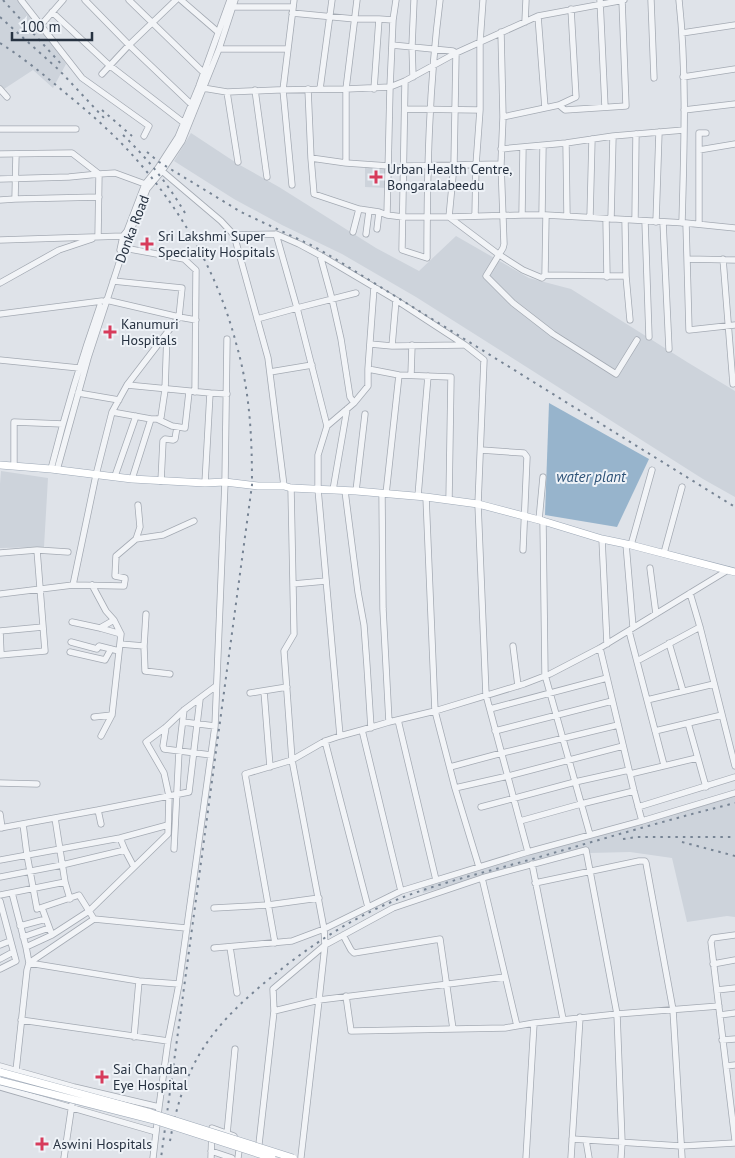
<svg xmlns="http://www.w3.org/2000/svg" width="735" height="1158" font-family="'PT Sans',sans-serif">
  <rect width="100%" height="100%" fill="#dfe3e9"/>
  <path fill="#cdd3db" d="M0,0H19L41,25L66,64L53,88L33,70L4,89L0,85Z
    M191,133L238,164L279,187L376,248L419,271L456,236L529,278L571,289L687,362L735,391V497L703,479L416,297L342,254L282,225L234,199L174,161Z
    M365,165L388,167L387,188L365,187Z
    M1,471L48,478L44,547L0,548V484Z
    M735,797V917L727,916L687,922L672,858L630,852L589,853L587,848L423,893L422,887L567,844Z"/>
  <path fill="#97b4cc" d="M549,403L649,459L617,527L545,515Z"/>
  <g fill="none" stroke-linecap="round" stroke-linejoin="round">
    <g stroke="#a4aab3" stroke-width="7">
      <path id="minor" d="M21,0L82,78L149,126L144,136
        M85,0L129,45L191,104
        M129,0L204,73
        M181,0L218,32
        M600,0L605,107
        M651,0L654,78
        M679,0C687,74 684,149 682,223
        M233,7H293
        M52,12L109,65L184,123
        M292,13L355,19H379
        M538,16L545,108
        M393,20L396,0
        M525,22L526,0
        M41,25L63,0
        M501,32L503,117L501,164L504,244L503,248L486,276L513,303L553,334L616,374L637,340
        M682,33L735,25
        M392,45L453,51L456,53L454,165L449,217L522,215H546L686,223L735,228
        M219,49H288
        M102,74L129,45L176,0
        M413,77L412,46L414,0
        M683,77L735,69
        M405,81L402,250L427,258C427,172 429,86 440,0
        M203,88L227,92L277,90L346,89L390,87L405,81L456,53L538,16L624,0
        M0,89L7,97
        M308,89L311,158L346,163L389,166
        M320,89L332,0
        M255,90L267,177
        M227,92L238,162
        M559,105L565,110L626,106L622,0
        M405,109L480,110
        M684,110L735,104
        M503,117L559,105L576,97L571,9
        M0,129H76
        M566,143L567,216
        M501,149L566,143L613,136L684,130
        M699,150L735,144
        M0,154L72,153L99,174L69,177L0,179
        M311,158L314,194L359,209L379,212L387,215L390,87L393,20L379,19L374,89
        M346,163V89L357,0
        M403,166L501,164
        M162,171L221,221L234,235L268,358L284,486
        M292,185L283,90L294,0
        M15,199L99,197
        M0,200L15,199L16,154
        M387,215L403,217H449L498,254L523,270L542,278L545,275L546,215
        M522,215L523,147
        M542,215L543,146
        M475,216L476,165L480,110V42L483,0
        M590,217L592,139
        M606,219L607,277
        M611,219L613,136
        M625,220L626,276L630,320
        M635,220L636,134
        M645,221L649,337
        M656,222L659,132
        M663,222L669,349
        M686,223L689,330L735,325
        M699,224V133H706
        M377,229L379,212
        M353,232L359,209
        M276,234L297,308L327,426
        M366,234L369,211
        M234,235L276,234L299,244L325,258L396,300L465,345L484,360L478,504L486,695L528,852
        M98,237L99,174L115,173L145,184
        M0,240L123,236
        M124,248L184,259L196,270L195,392
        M120,250L123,236L127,231L145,184L158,168L178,137L199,86L230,0
        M320,255L332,299L341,339L350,397L354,403
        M687,259L735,260
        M723,259L733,384
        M545,275L626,276
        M0,283L59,250L92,239
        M106,300L179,317L182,288L113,281
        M0,314L102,301
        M257,319L297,308L356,293
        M370,344L392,346L463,345
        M392,346L396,300
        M0,360L79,368
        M368,369L374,287
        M270,372L312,365
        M411,375L412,345
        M127,385L210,393
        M78,393L119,400
        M112,412L151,419L132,479
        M151,419H159L161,417L165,390L167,333
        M157,419L172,426L185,428L189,392
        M481,450L524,453L527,457L523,550
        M14,466V422L63,424
        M51,469C65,414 81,360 100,306
        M57,470L88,358L124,248L147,189L162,171L182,141L219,49L235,0
        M115,476L136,416
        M161,481L163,441L165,439L173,440L175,439L177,427
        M205,483L210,393L227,394
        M291,488L294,634L284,651L292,760L324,929L325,945L319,1000L301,1157
        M333,490L347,409
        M345,491L358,592L364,625L367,666L371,728
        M356,491L365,414
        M382,493L383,609L389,722
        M386,494L399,375
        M418,496L428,376
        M426,497L435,711L455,788L479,867
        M539,520L543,477
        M543,521L545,675L590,835
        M136,539L140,527L138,505
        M602,539L607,644
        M626,544L633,627
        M631,545L652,470
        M0,553L37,550L68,552
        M664,553L682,487
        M650,568L656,614
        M293,584L326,581
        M73,585L96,475L112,412L127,385L179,317L196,320
        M92,585L106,611L114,620L121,634L112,715L101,736
        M690,593L700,627L735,766
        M0,594L73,585L124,586L125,580V578L115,576L116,556L136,539L163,535L194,521
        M146,614L144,646L145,671L170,674
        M72,622L100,628L121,634
        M100,628L114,620
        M0,631L43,627
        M0,631L1,655
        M629,631L664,765
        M71,642L97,649L99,646L119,651
        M669,643L683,691
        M120,644L144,646
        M513,646L518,686
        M600,648L634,791L642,821
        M70,652L105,660L111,649
        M0,655L45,651L37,550
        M637,661L700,627
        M264,691L270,767
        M250,693L287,687
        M647,700L714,684
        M490,709L607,678
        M94,717L112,715
        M398,720L436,880
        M183,722L215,726
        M688,723L706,787
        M166,727L163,746L164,749L211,755
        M362,730L401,891
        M495,731L612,701
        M655,731L722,715
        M340,736L318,489V455L327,426L354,403L368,386V369L399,375L451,377L449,500
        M325,741L368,907
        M450,767L502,753L618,725
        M630,774L697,758
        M0,783L37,784
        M455,788L508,776L623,746
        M481,807L575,782L629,770
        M638,807L735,777
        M98,810L101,824
        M0,814L2,828
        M55,818L65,882
        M520,821L581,804L634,791
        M23,824L27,855L37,909L79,895L94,919
        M0,828L98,810L189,792L200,699
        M174,849L179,751L184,710
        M125,850L134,867
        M0,860L120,838L168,825
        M532,864L563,1019
        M0,877L62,865L125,850L120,838
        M482,878L517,1026
        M535,883L639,861H645L646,863L673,1010L682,1158
        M12,893L26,947L52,935L89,911L168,834L169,796L164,773L146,742L166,727L184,710L216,686
        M0,895L65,882L70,899
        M0,901L16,961L0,969
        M42,908L52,935
        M214,908L268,905L319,898
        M20,926L46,919
        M343,935L351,950L354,953L440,939L453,1029
        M735,935L713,938L711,942L735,1140
        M23,937L49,928
        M275,943L245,774L292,760L325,741L340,736L362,730L389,722L435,711L524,684L550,674L600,648L728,570
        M0,945L10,941
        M26,947L29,963L139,981L179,984
        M230,947L237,993
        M214,948L292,941L324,929L401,891L528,852L642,821L735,793
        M0,959L13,952
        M713,964L735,960
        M717,990L735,988
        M346,996L351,1031L505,1028L534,1023
        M274,1011L319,1000L505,977
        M720,1015L735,1013
        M21,1020L168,1041
        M134,1037L139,981
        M722,1040L735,1039
        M0,1066L74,1087L159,1107
        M726,1066L735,1065
        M16,1071L27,970L29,963L94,919L186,928
        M0,1087L156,1132
        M227,1134L235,1049
        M572,1139L681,1146L735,1143
        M586,1140L589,1158
        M259,1144L274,1011L273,989L325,945L393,908L482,878L586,850L617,1014L622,1142L621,1158
        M211,1151L232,1158
        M64,1158L72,1104
        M153,1158L159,1107L168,1041L179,984L215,726L225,482L227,339
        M211,1158L212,1128L234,1136
        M238,1158L240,1143
        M526,1158L534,1023L617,1014L719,1006
        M571,1158L580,1017"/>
    </g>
    <g stroke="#9da8b6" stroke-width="8">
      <path id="major" d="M0,465L51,469L132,479L205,483L225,482L258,486H284L291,488L356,491L426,497L478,504L543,521L602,539L631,545L735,572"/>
    </g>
    <use href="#minor" stroke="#f2f4f7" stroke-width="5.5"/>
    <use href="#major" stroke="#fff" stroke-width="7"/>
    <path stroke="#778494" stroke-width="2" stroke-dasharray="2.5 5" stroke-linecap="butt" d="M3,0L62,65
      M0,17L59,70L104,118
      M0,43C22,57 43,74 63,91C85,109 106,127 125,147C177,202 217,270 236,343C250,391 252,436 252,485L161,1158
      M102,110L132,136
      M123,135C148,159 168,184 185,213
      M147,152L159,162L241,212L315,247L337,260L735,507
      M623,839L637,837H735
      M682,842L735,856
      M170,1141C175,1112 184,1081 199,1055C219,1021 249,995 279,971C318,940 362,912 409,895C450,880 494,870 536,858C588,843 640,828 692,814L735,803"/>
    <g stroke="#9da8b6" stroke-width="8" stroke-linecap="butt">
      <path id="major-bridge" d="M0,1072L151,1113L293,1158
        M0,1081L154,1120L272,1158"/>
    </g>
    <use href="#major-bridge" stroke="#fff" stroke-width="7"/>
  </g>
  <g fill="#d73b5b" stroke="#eef2f7" stroke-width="2">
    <path d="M373.5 169.5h5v5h5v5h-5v5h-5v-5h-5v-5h5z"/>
    <path d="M144.5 236.5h5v5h5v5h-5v5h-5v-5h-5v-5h5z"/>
    <path d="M107.5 324.5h5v5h5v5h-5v5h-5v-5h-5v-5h5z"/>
    <path d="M99.5 1069.5h5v5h5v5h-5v5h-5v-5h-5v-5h5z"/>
    <path d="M39.5 1136.5h5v5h5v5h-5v5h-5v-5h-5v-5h5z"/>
  </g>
  <g text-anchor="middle" stroke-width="4" stroke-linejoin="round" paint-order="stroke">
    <g font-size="14" fill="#273241" stroke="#eef2f7" text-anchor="start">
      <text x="387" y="174">Urban Health Centre,<tspan x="387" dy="16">Bongaralabeedu</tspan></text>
      <text x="158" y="241">Sri Lakshmi Super<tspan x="158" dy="16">Speciality Hospitals</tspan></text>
      <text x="121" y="329">Kanumuri<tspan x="121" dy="16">Hospitals</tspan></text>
      <text x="113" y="1074">Sai Chandan<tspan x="113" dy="16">Eye Hospital</tspan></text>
      <text x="53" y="1149">Aswini Hospitals</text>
    </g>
    <g font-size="14" fill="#273241" stroke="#eef2f7">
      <text transform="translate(132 229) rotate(-69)" y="5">Donka Road</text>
    </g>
    <g font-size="15" font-style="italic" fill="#2e5378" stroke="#eef2f7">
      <text x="591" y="482">water plant</text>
    </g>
  </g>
  <path d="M12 32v8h80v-8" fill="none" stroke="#273241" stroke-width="2.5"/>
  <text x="20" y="32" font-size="15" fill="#273241" stroke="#eef2f7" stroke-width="4" paint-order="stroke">100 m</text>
</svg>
